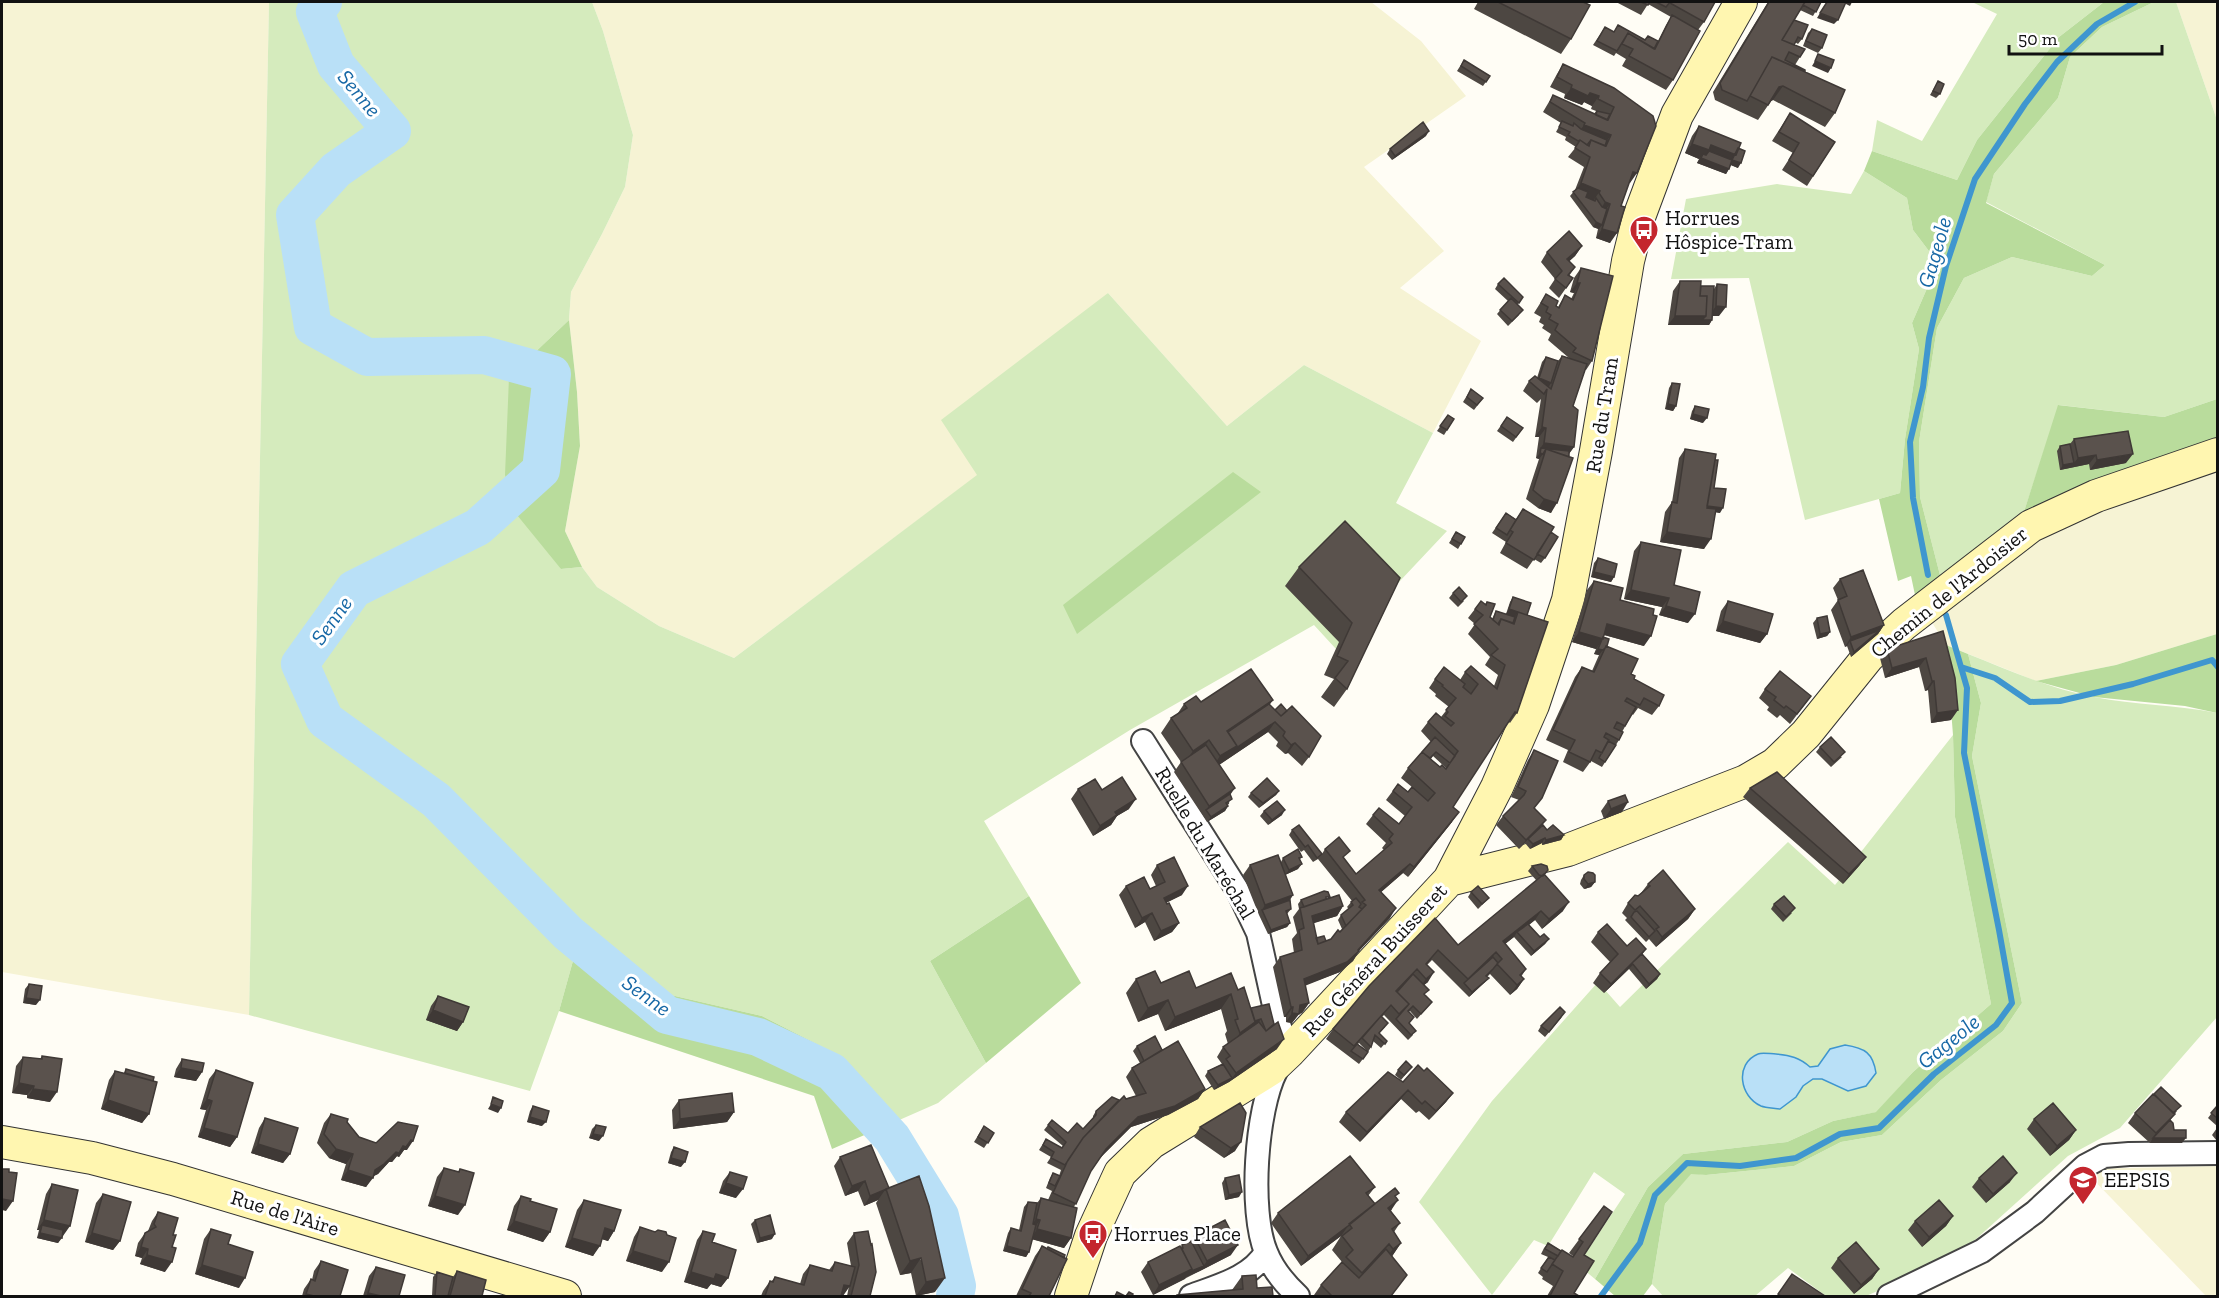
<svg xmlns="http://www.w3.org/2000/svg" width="2219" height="1298" font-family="'Zilla Slab',serif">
  <rect width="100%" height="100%" fill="#fffdf5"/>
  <path fill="#f6f3d4" d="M2,2H269L249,1015L2,972Z
    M592,2H1371L1421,41L1466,96L1364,167L1444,251L1400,288L1481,341L1433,433L1304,365L1227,426L1108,293L978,475L734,658L659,626L597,587L582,567L565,531L580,446L577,392L569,320L571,292L602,234L625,187L633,135L603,31Z
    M2176,2H2217V120Z
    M2217,444V634L2116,665L2036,681L1946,645L1915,595L1941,579Z
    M2217,1166V1296H2206L2083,1169Z"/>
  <path fill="#d5ebbd" d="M269,2H592L603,31L633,135L625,187L602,234L571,292L569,320L509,377L561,569L582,567L597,587L659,626L734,658L977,475L941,420L1108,293L1227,426L1304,365L1433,433L1396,503L1447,531L1336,649L1314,625L1130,730L984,821L1029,896L930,961L986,1063L938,1103L897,1121L842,1057L762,1016L662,993L583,925L559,1011L530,1091L249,1015Z
    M1972,2H2104L2059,37L1977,140L1957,180L1872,151L1877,120L1922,141L1997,14Z
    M2154,2H2176L2217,120V399L2164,417L2059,405L2022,518L1941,579L1920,497L1919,442L1937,328L1964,278L2012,257L2092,276L2105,265L1986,202L1994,174L2058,98L2070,57L2102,27Z
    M1864,171L1907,198L1913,230L1938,263L1912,323L1919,349L1905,439L1900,493L1805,520L1749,278L1671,279L1686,199L1777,184L1851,194Z
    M1968,654C2009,670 2050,689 2094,697C2135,705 2177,705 2217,713V1017L2120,1128L2068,1156L1975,1240L1903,1280L1866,1296H1826L1788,1268L1755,1296H1663L1652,1284L1665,1204L1691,1173L1706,1175L1794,1166L1841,1142L1882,1135L1941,1080L2003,1031L2022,1003L1972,756L1981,703Z
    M1953,735L1955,817L1991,1004L1913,1072L1877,1112L1833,1121L1787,1142L1683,1154L1648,1187L1595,1279L1578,1265L1625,1194L1594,1172L1548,1246L1534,1240L1492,1295L1419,1202L1492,1101L1598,982L1620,1007L1788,842L1835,885Z"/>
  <path fill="#b9dc9c" d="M2104,2H2154L2102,27L2070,57L2058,98L1994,174L1986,203L2105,265L2092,276L2012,257L1964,278L1937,328L1919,442L1920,497L1941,579L1915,595L1911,576L1898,581L1879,499L1900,493L1905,439L1919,349L1912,323L1938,263L1913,230L1907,198L1864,171L1872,151L1957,180L1977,140L2059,37Z
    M569,320L577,392L580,446L565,531L582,567L561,569L517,515L505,475L509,377Z
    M2217,399V444L2022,518L2058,405L2164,417Z
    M1233,472L1261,492L1077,634L1063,605Z
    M2217,634V713L2185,706L2094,697L2036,681L2116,665Z
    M1946,645L1968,654L1981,703L1972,756L2022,1003L2003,1031L1941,1080L1882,1135L1841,1142L1794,1166L1706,1175L1691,1174L1665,1204L1652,1284L1643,1296H1615L1595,1279L1648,1187L1683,1154L1787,1142L1833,1121L1876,1112L1913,1072L1991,1004L1955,817L1953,735Z
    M1029,896L1081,983L986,1063L930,961Z
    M583,925L662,993L762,1016L842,1057L897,1121L832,1149L814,1096L559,1011Z"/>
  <path fill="#b9e0f7" stroke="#3f96cf" stroke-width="1.5" d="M1845,1045C1865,1048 1873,1053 1876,1073L1866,1086L1848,1091L1822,1079H1813L1803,1086L1796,1097L1780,1109C1774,1108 1766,1108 1761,1106C1740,1097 1734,1064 1758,1054C1762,1052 1771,1054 1776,1054C1790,1055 1800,1058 1810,1067L1818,1066L1830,1049Z"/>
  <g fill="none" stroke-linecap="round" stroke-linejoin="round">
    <path stroke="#3f96cf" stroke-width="6" d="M1928,575L1913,498L1910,442L1923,387L1929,338L1946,266L1975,179L2025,104L2057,62L2097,24L2135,2
      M1961,667L1995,678L2030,702L2060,701L2133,684L2212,660L2218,667
      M1601,1296L1640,1243L1655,1195L1687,1163L1740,1166L1796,1158L1840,1134L1879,1128L1934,1074L1996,1025L2012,1003L1999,930L1964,753L1967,688L1946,615"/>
    <path stroke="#b9e0f7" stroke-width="38" d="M323,2L315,12L336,65L392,131L336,170L295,215L313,327L367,357L484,355L552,374L541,470L478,527L354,589L300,664L325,720L436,800L568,933L667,1015L758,1037L832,1072L892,1138L940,1216L957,1286L955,1296"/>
    <g stroke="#444" stroke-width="26">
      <path id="street" d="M1143,741L1238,891L1258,933L1277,1019L1289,1052C1285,1058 1280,1064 1276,1071C1256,1110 1249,1211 1266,1252C1273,1270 1284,1283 1298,1296
        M1191,1296C1217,1286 1251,1278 1266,1252
        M1889,1296L1982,1251L2035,1212L2085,1166L2104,1156L2129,1154L2218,1153"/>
    </g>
    <g stroke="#333" stroke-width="34">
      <path id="secondary" d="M1449,880L1568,850L1746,781L1775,764L1806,734L1868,657L1904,624L2031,526L2096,496L2218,454
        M2,1142L92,1158L173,1179L565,1296
        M1071,1296L1091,1236L1120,1173L1151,1143L1271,1069L1289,1052L1449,880L1497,787L1533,705L1568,600L1596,451L1628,261L1639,217L1677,115L1741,2"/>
    </g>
    <use href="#street" stroke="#fff" stroke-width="22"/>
    <use href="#secondary" stroke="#fff6b0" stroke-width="32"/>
  </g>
  <path fill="#4d4742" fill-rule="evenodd" d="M1478,2H1583L1571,39L1561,54L1474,9Z
    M1616,2H1715L1704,22L1698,30L1673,80L1666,90L1622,66L1626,59L1616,53L1614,56L1593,45L1605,27L1614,32L1618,25L1645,40L1658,41L1666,25L1671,17L1648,4L1641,15Z
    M1768,2H1821L1813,16L1800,10L1794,20L1802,39L1798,44L1795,42L1794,45L1800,57L1795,65L1805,71L1835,113L1825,127L1773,100L1771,101L1758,120L1715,100L1713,92Z
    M1812,29L1822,48L1818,53L1803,46L1808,33Z
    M1464,60L1490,76L1483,86L1457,71Z
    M1563,64L1614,88L1630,183H1629L1621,206L1610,243L1596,238L1598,229L1593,227L1570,196L1575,190L1584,167L1568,157L1576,147L1565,140L1566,137L1556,132L1561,123L1543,112L1553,95L1594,114L1596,111L1591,109L1592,106L1584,102L1582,105L1564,98L1565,94L1550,87L1557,74Z
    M1938,81L1940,94L1936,98L1930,95Z
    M1790,113L1835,142L1807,186L1782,170L1793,153L1772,141Z
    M1699,126L1738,148V168L1731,165L1726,174L1697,163L1699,159L1685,153L1692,136Z
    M1426,136L1392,160L1387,154L1390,149Z
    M1582,246L1575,256L1569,261L1575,267L1569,276L1573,278L1559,298L1549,288L1555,279L1541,262L1547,252Z
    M1581,268L1592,361L1586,370H1585L1573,406L1574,447L1569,454L1551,513L1538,508L1526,499L1539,459L1536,458L1539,437H1535L1541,399L1537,403L1523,391L1529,381L1537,378L1542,362L1546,357L1558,361L1562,356L1569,358L1548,340L1551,334L1542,328L1544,325L1539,322L1541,317L1534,313L1546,294L1558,307L1565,295L1571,299L1574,293L1570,292L1574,278Z
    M1680,281L1714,289L1717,284L1719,316H1712V320L1709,325H1668L1673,291Z
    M1498,284L1523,297L1517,305L1519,315L1508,326L1497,314L1508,301L1495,289Z
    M1672,383L1676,406L1673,411L1665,409L1669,388Z
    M1471,389L1483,398L1474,410L1463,402Z
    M1695,406L1703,423L1690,419L1692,411Z
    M1448,415L1454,419L1444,435L1437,431Z
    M1507,417L1523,428L1513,442L1497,431Z
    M2074,439L2126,463L2090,470L2089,464L2060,470L2057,451L2060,446L2070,444Z
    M1685,449L1715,460L1714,488L1720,513L1716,512L1704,549L1660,542L1665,512L1672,502L1679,458Z
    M1523,509L1551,532L1545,558L1541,563L1534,559L1527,569L1500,553L1506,542L1492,533L1506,513L1516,519Z
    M1456,532L1465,537L1458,549L1449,543Z
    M1641,542L1674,585L1688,623L1659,615L1662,607L1624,599L1634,551Z
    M1598,558L1614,577L1611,582L1591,577L1594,563Z
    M1299,567L1400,578L1347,689L1334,707L1321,697L1334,679L1324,675L1339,642L1285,586Z
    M1840,579L1884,625L1878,634L1851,657L1847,646L1845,647L1831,610L1838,600L1833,588Z
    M1594,581L1620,600L1644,646L1604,635L1603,637L1607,646L1634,679L1659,706L1652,715L1638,708L1633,715L1632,714L1622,732L1619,740L1602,767L1591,761L1583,772L1563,762L1568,750L1546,740L1575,677L1582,667L1592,671L1599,655L1594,654L1596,649L1572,642L1587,590Z
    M1453,593L1464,601L1458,607L1449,598Z
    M1513,597L1527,615L1517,713L1510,723L1508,721L1453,807L1452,822L1408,877L1403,873L1381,892L1390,918L1359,951L1353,961L1340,972L1305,985L1309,1003L1302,1013L1299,1014L1292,1023L1286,1022V1017H1284L1273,967L1280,957L1294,953L1292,939L1297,933L1293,917L1299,909L1298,904L1301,900L1328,899L1343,906L1337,916L1313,923L1316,938L1326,941L1331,939L1342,929L1338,920L1341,915L1349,909L1347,907L1352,901L1318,859L1313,862L1304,850L1301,852L1289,835L1292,830L1322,854L1325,849L1344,859L1356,874L1384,850L1382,848L1386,843L1366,824L1373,815L1399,824L1405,816L1386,800L1398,784L1408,792L1412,787L1401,778L1408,768L1431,742L1421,731L1428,722L1441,717L1449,707L1435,696L1436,694L1429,688L1435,679L1460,680L1465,672L1494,686L1498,675L1485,665L1490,657L1468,634L1475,624L1468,618L1475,609L1485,604L1487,602L1490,617L1492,619L1496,611L1506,614L1510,602ZM1433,756L1446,768V769L1440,767L1431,759Z
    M1728,601L1767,634L1760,643L1716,631L1721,611Z
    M1817,618L1830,632L1827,636L1817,639L1813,623Z
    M1943,631L1951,720L1931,723L1928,690L1925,691L1919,667L1885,678L1880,658L1887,649Z
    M1765,689L1811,696L1790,724L1780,715L1777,718L1767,710L1769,707L1759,698Z
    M1273,700L1269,704L1309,757L1302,766L1288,753L1285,754L1276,746L1278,742L1268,732L1219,765L1230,795L1229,804L1227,805L1228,806L1225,811L1207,822L1174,772L1181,762L1161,733L1171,718L1176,716L1184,704L1201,702Z
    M1820,747L1842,757L1831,767L1816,752Z
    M1534,750L1535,808L1543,825L1547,830L1564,835L1561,840L1542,845V843L1530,849L1525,843L1519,849L1496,825L1503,816L1519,800L1511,797L1528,760Z
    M1750,788L1866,857L1859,866L1843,884L1743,797Z
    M1078,789L1102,790L1129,809L1117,816L1111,825L1093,836L1071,799Z
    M1279,791L1276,795L1259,808L1248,797L1251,793Z
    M1608,801L1622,812L1604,819L1601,811Z
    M1264,811L1282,815L1268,825L1260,816Z
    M1302,857L1300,859L1298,869L1285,875L1293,895L1290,900L1291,909L1287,914L1290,923L1287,927L1268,934L1259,915L1243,875L1250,865L1281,862L1283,858Z
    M1157,865L1182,895L1166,903L1179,923L1172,932L1154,941L1145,922L1135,928L1119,895L1126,886L1150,889L1156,886L1151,875Z
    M1532,866L1545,875L1563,911L1542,929L1535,920L1529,925L1540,937L1549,939L1545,944L1531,956L1514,937L1505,944L1526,969L1521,977L1524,979L1517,989L1510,995L1490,974L1487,977L1485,982L1469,997L1432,960L1427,965L1428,982L1424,985L1425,995L1432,1002L1417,1019L1410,1011L1409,1012V1023L1413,1035L1408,1040L1384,1015L1382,1017L1385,1027L1379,1033L1387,1041L1381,1048L1373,1041L1371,1047L1368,1052L1359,1043L1358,1044L1368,1052L1359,1064L1326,1039L1333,1029L1435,918L1458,945L1537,880H1536L1528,871Z
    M1584,875L1595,882L1591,887L1584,889L1580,884L1581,880Z
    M1648,884L1695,909L1688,919L1656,947L1649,939L1646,942L1625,920L1627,918L1622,913L1628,903L1641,893Z
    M1471,892L1489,898L1478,909L1468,897Z
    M1774,904L1792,913L1783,922L1771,909Z
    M1598,932L1627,946L1646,949L1642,954L1660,974L1657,979L1646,989L1629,969L1604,993L1593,983L1600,973L1610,962L1591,942Z
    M1136,979L1161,983L1196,988L1238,990L1251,1008L1269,1004L1277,1049L1229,1082L1214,1090L1205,1076L1208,1071L1222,1064L1217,1057L1223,1047L1228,1044L1225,1034L1227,1031L1221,1009L1165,1031L1158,1014L1138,1022L1126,993Z
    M29,984L36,1005L23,1003L25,989Z
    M438,996L463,1022L457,1031L426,1020L431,1006Z
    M1562,1017L1545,1037L1538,1031L1541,1026Z
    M1137,1046L1162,1050L1205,1089L1198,1099L1168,1115L1131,1127L1100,1158L1091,1171L1074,1207L1071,1238L1064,1248L1032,1239L1029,1252L1026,1257L1003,1251L1008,1233L1011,1228L1019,1230L1024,1207L1028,1202L1037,1203L1041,1198L1048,1200L1052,1191L1046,1188L1050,1178L1053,1173L1059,1176L1061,1170L1047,1163L1051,1157L1039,1150L1046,1139L1062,1148L1063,1146L1044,1130L1048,1125L1068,1133L1083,1129L1093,1119V1116L1096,1111L1119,1100L1136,1096L1126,1077L1132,1068L1140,1063L1133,1051Z
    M42,1056L50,1102L27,1098V1095L12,1093L16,1066L23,1057L40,1059Z
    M182,1059L202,1072L196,1081L174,1077L176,1069Z
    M1412,1067L1401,1080L1395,1075L1398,1070Z
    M126,1069L153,1081L149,1114L142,1123L101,1109L109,1080L115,1071L124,1073Z
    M216,1070L237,1137L230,1147L198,1137L206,1110L200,1109L209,1079Z
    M1424,1071L1453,1093L1446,1102L1429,1120L1419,1111L1416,1113L1401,1099L1360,1142L1339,1122L1346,1112Z
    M679,1100L734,1112L727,1122L673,1129L672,1110Z
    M533,1106L542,1126L527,1122L530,1111Z
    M2217,1106V1126L2208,1118Z
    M2177,1111L2170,1120L2174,1130L2182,1143H2150L2128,1123L2135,1113Z
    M1246,1113L1235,1151L1224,1158L1194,1137L1200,1127Z
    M331,1114L347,1122L359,1137L376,1143L407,1150H404L399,1157L397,1156L392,1162H389L378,1174L373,1176L366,1187L341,1180L346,1164L329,1158L317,1143L324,1123Z
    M265,1118L290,1154L283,1163L251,1153L259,1128Z
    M2034,1119L2076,1130L2069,1140L2050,1156L2027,1129Z
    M596,1125L599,1141L589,1138L592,1129Z
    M984,1126L994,1133L984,1148L974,1142Z
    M2217,1128V1141L2212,1135Z
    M674,1147L681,1167L668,1163L671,1152Z
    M840,1157L889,1188L935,1292L916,1296L911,1273L900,1275L876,1203L878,1200L864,1206L858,1191L845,1196L834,1166Z
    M444,1168L458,1172L460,1169L458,1215L428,1206L437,1177Z
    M730,1172L736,1198L719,1193L723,1181Z
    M1225,1178L1239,1197L1225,1200L1222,1183Z
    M1979,1178L2010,1182L1986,1203L1972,1187Z
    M52,1184L63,1236H62L58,1243L37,1238L39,1230H37L46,1194Z
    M1375,1187L1368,1196L1375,1204L1396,1197L1391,1211L1400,1223L1394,1232L1401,1243L1392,1256V1296H1316L1314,1295L1321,1285L1342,1262L1332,1250L1341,1236L1301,1266L1271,1223L1278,1213Z
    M103,1194L120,1241L113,1250L85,1242L96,1203Z
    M521,1196L530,1201L550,1232L543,1242L507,1230L514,1206Z
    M584,1200L614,1231L608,1241L602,1239L593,1256L565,1247L577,1210Z
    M1604,1206L1584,1255L1574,1293L1579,1296H1547L1553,1286L1542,1279L1543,1277L1538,1273L1548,1257L1541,1254L1544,1248L1548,1243L1572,1257L1573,1256L1569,1253Z
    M158,1212L165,1272L140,1264L142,1258L135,1256L138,1243L145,1233L148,1231L152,1221Z
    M1953,1216L1946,1226L1922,1247L1908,1230L1915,1221Z
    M755,1220L772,1239L757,1243L751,1224Z
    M640,1227L662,1272L626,1261L634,1237Z
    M211,1229L228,1244L239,1288L195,1274L204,1239Z
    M703,1231L712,1242L728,1278L721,1287L711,1284L707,1289L684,1282L697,1240Z
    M854,1233L870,1296H847L849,1286L841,1296H761L763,1291L770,1281L771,1282L775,1277L800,1284L803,1274L810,1265L829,1270L835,1262L851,1266L847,1243Z
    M1194,1236L1231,1255L1153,1295L1141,1272L1148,1262L1181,1247L1182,1245L1191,1241Z
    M1042,1246L1049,1296H1016L1035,1256Z
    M1838,1258L1879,1269L1872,1279L1854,1294L1831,1268Z
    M321,1261L340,1296H302L304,1289L311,1279L312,1280L314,1271Z
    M376,1267L399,1296H363L369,1276Z
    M457,1271L482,1296H432L433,1277L437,1272L453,1277Z
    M1242,1276L1257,1288L1273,1296H1176L1177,1295L1232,1290Z"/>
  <path fill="#3f3936" d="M1845,2H1852L1850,6L1844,3Z
    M1820,13L1838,20L1834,24L1817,18Z
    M1815,61L1831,68L1828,73L1812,66Z
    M1783,86L1773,100L1769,102L1779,87Z
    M1571,88L1590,93L1599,96L1592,106L1584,102L1582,105L1564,98Z
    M1584,125L1611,135L1604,144L1577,135Z
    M1429,131L1426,136L1392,160L1395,156Z
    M1692,144L1711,145L1736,155L1741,163L1738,168L1706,155L1729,169L1726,174L1697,163L1703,154L1699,159L1685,153Z
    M1633,172L1637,173L1630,183L1626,182Z
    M1581,183L1600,191L1593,201L1574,193Z
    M1605,202L1610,204L1603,213L1599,212Z
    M1596,222L1602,225L1599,229L1593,227Z
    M1602,229L1617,233L1610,243L1596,238Z
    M1582,246L1575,256L1561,269L1567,259Z
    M1577,283H1580L1574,293L1570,292Z
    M1716,306L1726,307L1719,316H1709Z
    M1675,316H1706L1712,320L1709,325H1668Z
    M1539,378L1551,383L1548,388Z
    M1668,404L1676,406L1673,411L1665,409Z
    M1693,414L1707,418L1703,423L1690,419Z
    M1542,427L1546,428L1539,437H1535Z
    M1544,443L1574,447L1567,456L1541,448L1537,453Z
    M1540,453L1543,454L1539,459L1536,458Z
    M2133,454L2126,463L2090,470L2097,460Z
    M2096,455L2089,464L2060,470L2063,465L2074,463L2078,458Z
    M1544,499L1557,503L1551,513L1538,508Z
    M1705,505L1723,508L1720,513L1701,510Z
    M1667,532L1711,539L1704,549L1660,542Z
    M1594,572L1614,577L1611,582L1591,577Z
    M1631,590L1669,598L1662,607L1624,599Z
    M1666,606L1695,614L1688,623L1659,615Z
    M1509,609L1518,612L1515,617L1506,614Z
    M1723,621L1767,634L1760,643L1716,631Z
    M1607,624L1651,636L1644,646L1601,634Z
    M1884,625L1878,634L1851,657L1854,652L1850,641L1847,646L1845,647L1851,637Z
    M1579,632L1603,639L1596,649L1572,642Z
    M1830,632L1827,636L1817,639L1820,634Z
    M1598,649L1603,650L1599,655L1594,654Z
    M1926,658L1919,667L1885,678L1892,668Z
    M1932,681H1934L1928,690L1925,691Z
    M1273,700L1263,714L1226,739L1227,731Z
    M1958,710L1951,720L1931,723L1937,713Z
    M1275,722L1268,732L1210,771L1220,756Z
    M1209,740L1199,754L1183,765L1193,751Z
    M1295,743L1288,753L1285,754L1291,745Z
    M1235,788L1228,798L1206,810L1209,806Z
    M1279,791L1276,795L1259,808L1263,803Z
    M1136,799L1129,809L1117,816L1111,825L1093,836L1100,826L1115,812Z
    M1628,802L1622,812L1604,819L1611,809Z
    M1228,806L1225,811L1207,822L1211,817Z
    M1285,810L1282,815L1268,825L1272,820Z
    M1459,812L1452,822L1408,877L1414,867Z
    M1546,820L1539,829L1528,839L1519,849L1526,840Z
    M1564,835L1561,840L1542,845L1546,840Z
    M1545,838L1542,843L1530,849L1533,844Z
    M1866,857L1859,866L1843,884L1849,874Z
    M1302,864L1298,869L1285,875L1289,870Z
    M1410,864L1403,873L1372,900L1379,890Z
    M1595,882L1591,887L1584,889L1588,884Z
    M1188,886L1182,895L1157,907L1164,898Z
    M1293,895L1286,904L1262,910L1259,915L1265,905Z
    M1569,902L1563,911L1542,929L1549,919Z
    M1343,906L1337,916L1305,926L1312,916Z
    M1396,908L1390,918L1353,957L1359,951L1353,961L1340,972L1297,989L1304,979L1358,950Z
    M1695,909L1688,919L1656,947L1662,937Z
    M1541,911L1535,920L1518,933L1517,932L1514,937L1496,951L1503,941Z
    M1152,913L1145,922L1135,928L1142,918Z
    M1179,923L1172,932L1154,941L1161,931Z
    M1290,923L1287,927L1268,934L1271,930Z
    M1549,939L1545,944L1531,956L1534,951Z
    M1646,949L1639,959L1604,993L1611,984Z
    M1496,952L1489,962L1464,983L1468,979Z
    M1434,972L1428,982L1419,989L1426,979Z
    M1660,974L1657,979L1646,989L1649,984Z
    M1489,978L1485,982L1469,997L1472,992Z
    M1524,979L1517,989L1510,995L1517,985Z
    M1231,994L1221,1009L1165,1031L1175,1017Z
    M26,998L40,1000L36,1005L23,1003Z
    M1168,1000L1158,1014L1138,1022L1148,1008Z
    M1309,1003L1302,1013L1299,1014L1292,1023L1286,1022L1292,1013L1300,1005Z
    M1291,1007H1293L1286,1017H1284Z
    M433,1010L463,1022L457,1031L426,1020Z
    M1261,1019L1257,1024L1230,1047L1240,1033L1249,1023Z
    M1284,1039L1277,1049L1229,1082L1236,1073Z
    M181,1068L202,1072L196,1081L174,1077Z
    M1232,1078L1229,1082L1214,1090L1218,1085Z
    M19,1083L34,1086L27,1095L12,1093Z
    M33,1089L57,1092L50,1102L27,1098Z
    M1205,1089L1198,1099L1168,1115L1131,1127L1099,1159L1106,1149L1138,1117Z
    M1408,1090L1401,1099L1360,1142L1367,1132Z
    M1453,1093L1446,1102L1429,1120L1436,1111Z
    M207,1099L212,1101L206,1110L200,1109Z
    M108,1100L149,1114L142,1123L101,1109Z
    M491,1104L501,1108L498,1113L488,1109Z
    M734,1112L727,1122L673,1129L680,1119Z
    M2175,1114L2168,1123L2154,1138H2186L2182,1143H2150L2156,1133Z
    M530,1117L546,1122L542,1126L527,1122Z
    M204,1128L237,1137L230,1147L198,1137Z
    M2076,1130L2069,1140L2050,1156L2057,1146Z
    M593,1134L603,1136L599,1141L589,1138Z
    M411,1140L413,1141L407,1150H404L399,1157L397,1156L392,1162H389L378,1174L372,1177L373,1178L366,1187L341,1180L348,1170H375Z
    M1241,1142L1235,1151L1224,1158L1231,1148Z
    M258,1144L290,1154L283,1163L251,1153Z
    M336,1149L353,1154L346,1164L329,1158Z
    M671,1158L685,1162L681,1167L668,1163Z
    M2017,1173L2010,1182L1986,1203L1993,1194Z
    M865,1181L858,1191L845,1196L852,1186Z
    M726,1183L743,1189L736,1198L719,1193Z
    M885,1190L878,1200L864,1206L870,1196Z
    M1242,1192L1239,1197L1225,1200L1229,1195Z
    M435,1196L465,1205L458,1215L428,1206Z
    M2,1199L13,1201L6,1211L2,1210Z
    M1398,1200L1388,1215V1208Z
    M1953,1216L1946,1226L1922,1247L1929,1237Z
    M1036,1219L1040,1220L1033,1230L1029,1229Z
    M44,1220L70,1226L63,1236L41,1231L42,1225L39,1230H37Z
    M514,1221L550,1232L543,1242L507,1230Z
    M1348,1226L1341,1236L1301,1266L1308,1256Z
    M605,1228L614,1231L608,1241L598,1238Z
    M1037,1229L1071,1238L1064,1248L1031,1239Z
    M40,1233L62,1238L58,1243L37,1238Z
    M92,1233L120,1241L113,1250L85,1242Z
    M775,1234L772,1239L757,1243L760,1238Z
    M572,1238L600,1246L593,1256L565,1247Z
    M1401,1243L1391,1258L1383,1263L1393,1249Z
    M1238,1245L1231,1255L1200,1271L1207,1261Z
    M1007,1246L1029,1252L1026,1257L1003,1251Z
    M141,1247L148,1249L142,1258L135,1256Z
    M633,1251L669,1262L662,1272L626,1261Z
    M147,1255L172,1262L165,1272L140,1264Z
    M921,1258L911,1273L900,1275L910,1261Z
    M202,1265L245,1278L239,1288L195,1274Z
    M1204,1266L1200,1271L1186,1277L1185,1279L1153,1295L1159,1285L1192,1269Z
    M1879,1269L1872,1279L1854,1294L1861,1285Z
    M691,1272L716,1274L728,1278L721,1287L711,1284L707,1289L684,1282Z
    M945,1278L935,1292L916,1296L926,1282Z
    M844,1285L850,1286L843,1296L838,1295Z
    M368,1293L381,1296H366Z"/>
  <path fill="#5a524d" stroke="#3f3936" stroke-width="1.5" d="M1498,2H1583L1590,5L1571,39Z
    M1641,2H1650L1648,5Z
    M1656,2H1670L1666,7Z
    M1670,2H1715L1704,22L1670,3Z
    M1769,2H1805L1782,40L1805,49L1800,57L1789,52L1785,60L1805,70V71L1772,57L1747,101L1722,90L1720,83Z
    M1805,2H1821L1816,12L1803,5Z
    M1827,2H1846L1838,20L1820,13Z
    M1672,15L1700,31L1673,80L1629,56L1633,49L1622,44L1628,33L1655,49Z
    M1794,20L1808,25L1802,39L1798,37L1794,45L1782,40Z
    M1618,25L1645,40L1648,36L1658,41L1654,49L1628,33L1617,51L1597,41L1605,27L1614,32Z
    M1812,29L1827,35L1822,48L1806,41Z
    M1818,54L1834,60L1831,68L1815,61Z
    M1772,57L1845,90L1835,113L1783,86L1779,87L1768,105L1750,96Z
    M1464,60L1490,76L1486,82L1461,66Z
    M1563,64L1614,88L1653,116L1656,126L1637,173L1633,172L1621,206L1625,207L1617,233L1602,229L1610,204L1605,202L1599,193L1600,191L1581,183L1590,157L1575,148L1580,140L1589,146L1591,140L1606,146L1611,135L1584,125L1585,123L1550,102L1553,95L1608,120L1614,107L1598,99L1599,96L1590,93L1588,96L1571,88L1572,85L1557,77Z
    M1938,81L1944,84L1940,94L1933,91Z
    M1597,111L1610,114L1607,120L1596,115Z
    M1790,113L1835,142L1813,176L1789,160L1799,143L1779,132Z
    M1562,121L1573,126L1574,123L1581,129L1607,140L1605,146L1591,140L1587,145L1580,140L1578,141L1568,135L1570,132L1559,127Z
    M1423,122L1429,131L1395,156L1390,149Z
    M1699,126L1741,143L1736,155L1711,145L1709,150L1692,144Z
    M1738,148L1745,151L1741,163L1732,160Z
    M1709,151L1732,160L1729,169L1701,158L1703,154L1706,155Z
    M1578,188L1588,192L1586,197L1595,201L1596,198L1602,207L1607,209L1602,225L1596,222L1573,192Z
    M1569,231L1582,246L1567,259L1575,267L1568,275L1573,278L1566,288L1555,279L1562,271L1547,252Z
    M1581,268L1613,276L1592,361L1573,352L1576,348L1555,330L1558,324L1549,319L1551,315L1546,312L1548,307L1541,303L1546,294L1558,301L1556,306L1559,308L1565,295L1573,300L1580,283H1577Z
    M1504,278L1523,297L1519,303L1498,284Z
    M1680,281H1701L1700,296H1707L1706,316H1675Z
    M1717,284L1727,285L1726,307L1716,306Z
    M1701,286H1714L1712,320H1702L1706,316L1707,296H1700Z
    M1511,298L1523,310L1512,321L1500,310Z
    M1562,356L1587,364L1573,406L1578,410L1574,447L1544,443L1546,428L1542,427L1547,389L1544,394L1529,381L1535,376L1551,389Z
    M1546,357L1558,361L1551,383L1539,378Z
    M1672,383L1680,384L1676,406L1668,404Z
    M1471,389L1483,398L1477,405L1467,397Z
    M1695,406L1709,409L1707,418L1693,414Z
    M1448,415L1454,419L1447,430L1440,426Z
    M1507,417L1523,428L1516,437L1501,426Z
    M2128,431L2133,454L2097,460L2096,455L2078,458L2074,439Z
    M2070,444L2074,463L2063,465L2060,446Z
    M1541,448L1569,451V457L1546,449L1543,454L1540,453Z
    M1546,449L1573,458L1557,503L1544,499L1533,490Z
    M1685,449L1716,454L1707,508L1716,509L1711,539L1667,532L1672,502L1677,503Z
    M1715,460H1718L1714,488L1726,489L1723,508L1707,506Z
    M1523,509L1554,527L1534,560L1506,543L1513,532L1510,530Z
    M1506,513L1516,520L1507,535L1496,528Z
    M1345,521L1400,578L1347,689L1335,678L1348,661L1337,656L1352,623L1299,567Z
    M1456,532L1465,537L1461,544L1452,539Z
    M1551,532L1558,537L1545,558L1537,554Z
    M1641,542L1681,550L1674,585L1700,592L1695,614L1666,606L1669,598L1631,590Z
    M1598,558L1617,564L1614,577L1594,572Z
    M1863,570L1884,625L1851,637L1838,600L1847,596L1840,579Z
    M1594,581L1623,588L1620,600L1654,609L1653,615L1657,616L1651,636L1607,624L1603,639L1579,632Z
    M1459,587L1467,596L1461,602L1453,593Z
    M1513,597L1531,603L1527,615L1509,609Z
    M1481,601L1486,605L1487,602L1495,604L1490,617L1499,625L1501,619L1514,624L1518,612L1548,622L1517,713L1515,712L1453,807L1459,812L1414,867L1410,864L1379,890L1396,908L1358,950L1359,951L1347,962L1304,979L1309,1003L1300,1005L1299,1014L1292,1013L1293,1007H1291L1280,957L1302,950L1299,930L1304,928L1300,908L1339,895L1343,906L1312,916L1318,944L1331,939L1338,930L1340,932L1366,905L1362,902L1365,900L1325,849L1339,837L1350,851L1343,857L1356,874L1392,843L1389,839L1393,834L1373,815L1379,808L1399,824L1412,807L1393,791L1398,784L1408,792L1412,787L1428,801L1435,793L1408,768L1422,752L1440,767L1442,765L1446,769L1458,751L1428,722L1436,713L1451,726L1454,723L1445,716L1448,712L1446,710L1456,698L1442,686L1443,685L1435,679L1444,667L1465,684L1463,687L1471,694L1478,684L1465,672L1471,666L1497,689L1505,665L1491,655L1498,649L1474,624L1483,615L1475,609Z
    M1728,601L1773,614L1767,634L1723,621Z
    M1496,611L1515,617L1513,623L1501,619L1498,624L1493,620Z
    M1827,616L1830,632L1820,634L1817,618Z
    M1880,630L1854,652L1850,641Z
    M1943,631L1955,678L1958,710L1937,713L1934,681H1932L1926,658L1892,668L1887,649Z
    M1603,637L1609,639L1607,646L1603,650L1598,649Z
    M1606,646L1638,659L1631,674L1635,676L1634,679L1664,695L1659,706L1644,698L1640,705L1627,698L1625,701L1636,707L1625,726L1617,722L1614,728L1623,732L1619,740L1606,733L1604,737L1609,740L1602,753L1596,750L1590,762L1569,752L1575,740L1553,730L1582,667L1594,672Z
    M1251,669L1273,700L1227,731L1237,746L1220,756L1209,740L1193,751L1171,718L1187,708L1184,704L1196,696L1201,702Z
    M1780,671L1811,696L1797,714L1786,706L1784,708L1774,700L1776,697L1765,689Z
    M1269,704L1281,716L1292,706L1321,736L1309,757L1295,743L1291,745L1283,736L1285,732L1275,722L1233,750L1237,746L1228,732Z
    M1281,704L1287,711L1281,716L1275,710Z
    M1435,737L1455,756L1450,763L1436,752L1430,758L1422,752Z
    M1831,737L1845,752L1834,762L1820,747Z
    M1608,741L1616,745L1605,762L1599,758Z
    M1206,745L1235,788L1209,806L1181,762Z
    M1534,750L1558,761L1542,798L1534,808L1546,820L1526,840L1503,816L1524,795L1526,791L1518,787Z
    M1777,772L1866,857L1849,874L1750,788Z
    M1122,777L1136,799L1115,812L1117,815L1100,826L1078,789L1095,779L1102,790Z
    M1267,778L1279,791L1263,803L1251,793Z
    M1230,794L1232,799L1226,803L1228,806L1211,817L1206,810Z
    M1625,795L1628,802L1611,809L1608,801Z
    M1277,801L1285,810L1272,820L1264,811Z
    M1299,825L1322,854L1317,858L1308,845L1305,847L1292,830Z
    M1543,825L1547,830L1553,825L1564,835L1546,840L1545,838L1533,844L1528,839Z
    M1298,849L1302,857L1299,858L1302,864L1289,870L1283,858Z
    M1278,855L1293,895L1265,905L1250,865Z
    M1174,857L1188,886L1164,898L1167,904L1169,903L1179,923L1161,931L1152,913L1142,918L1126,886L1144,877L1150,889L1165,882L1157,865Z
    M1541,864L1547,866L1548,870L1543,876L1539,875L1532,866Z
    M1663,870L1695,909L1662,937L1656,929L1659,927L1640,906L1635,910L1628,903L1635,895L1638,896L1650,886L1648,884Z
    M1588,872L1593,873L1595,875V882L1588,884L1584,879V875Z
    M1544,874L1569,902L1549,919L1541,911L1503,941L1526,969L1520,975L1524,979L1517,985L1497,964L1502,959L1496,952L1468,979L1438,950L1426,964L1434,972L1426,979L1417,969L1396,991L1409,1004L1399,1014L1391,1005L1354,1046L1333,1029L1369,986L1435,918L1458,945Z
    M1478,886L1489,898L1482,904L1471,892Z
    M1324,891L1328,892L1330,897H1326V899L1304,907L1301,900Z
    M1784,896L1795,908L1786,917L1774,904Z
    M1356,898L1361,904L1359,907L1362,909L1346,926L1341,915L1353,905L1351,902Z
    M1290,900L1291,909L1286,911L1290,923L1271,930L1262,910Z
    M1637,911L1655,931L1649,937L1631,917L1634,912Z
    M1528,924L1540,937L1544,934L1549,939L1534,951L1517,932Z
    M1607,924L1627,946L1636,938L1646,949L1611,984L1600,973L1618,954L1598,932Z
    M1324,936L1326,941L1318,944L1316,938Z
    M1642,954L1660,974L1649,984L1632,963Z
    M1493,957L1498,963L1493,969L1486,976L1489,978L1472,992L1464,983Z
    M1155,971L1161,983L1189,971L1196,988L1231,973L1238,990L1244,987L1255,1022L1240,1033L1235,1020L1238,1019L1231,994L1175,1017L1168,1000L1148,1008L1136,979Z
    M1413,974L1429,990L1424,994L1432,1002L1421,1014L1413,1006L1408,1011L1414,1017L1409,1023L1416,1031L1411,1035L1396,1019L1409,1004L1397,992Z
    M29,984L42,986L40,1000L26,998Z
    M438,996L469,1007L463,1022L433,1010Z
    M1269,1004L1274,1024L1266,1031L1261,1019L1255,1021L1251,1008Z
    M1560,1007L1565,1012L1549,1032L1541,1026Z
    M1381,1016L1388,1023L1379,1033L1387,1041L1385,1044L1375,1035L1371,1047L1362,1038Z
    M1259,1022L1266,1031L1278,1022L1284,1039L1236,1073L1226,1059L1230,1056L1223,1047Z
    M1155,1036L1162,1050L1144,1061L1137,1046Z
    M1178,1041L1205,1089L1175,1106L1138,1117L1106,1149L1091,1171L1076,1204L1053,1193L1068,1160L1083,1138L1124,1096L1126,1099L1146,1093L1132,1068Z
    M1357,1044L1368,1052L1363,1059L1351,1051Z
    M42,1056L62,1059L57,1092L33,1089L34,1086L19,1083L23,1057L42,1059Z
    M182,1059L204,1063L202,1072L181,1068Z
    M1406,1061L1412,1067L1404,1075L1398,1070Z
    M1223,1064L1232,1078L1218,1085L1208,1071Z
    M1418,1065L1424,1071L1427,1068L1453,1093L1436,1111L1425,1101L1422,1104L1408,1090L1367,1132L1346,1112L1388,1072L1403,1082Z
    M126,1069L154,1077L153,1081L125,1073Z
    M216,1070L253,1083L237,1137L204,1128L212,1101L207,1099Z
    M115,1071L157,1082L149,1114L108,1100Z
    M2161,1087L2181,1106L2173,1113L2154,1094Z
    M732,1093L734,1112L680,1119L679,1100Z
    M2153,1094L2175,1114L2156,1133L2135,1113Z
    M493,1097L503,1101L501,1108L491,1104Z
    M1112,1097L1119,1100L1083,1138L1065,1165L1051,1158L1054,1152L1043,1145L1046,1139L1062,1148L1066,1142L1048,1125L1052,1120L1068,1133L1077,1123L1083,1129L1096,1115V1111Z
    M1240,1103L1246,1113L1241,1142L1231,1148L1200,1127Z
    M2053,1103L2076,1130L2057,1146L2034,1119Z
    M533,1106L549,1111L546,1122L530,1117Z
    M2217,1106V1118L2211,1113Z
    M331,1114L348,1119L347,1122L359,1137L376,1143L398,1122L418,1126L413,1141L411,1140L406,1147L403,1146L399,1153L396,1152L384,1164L375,1170L373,1178L348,1170L353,1154L336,1149L324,1134Z
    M265,1118L298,1128L290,1154L258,1144Z
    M2170,1120L2173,1123L2174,1130H2186V1138H2153Z
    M596,1125L606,1127L603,1136L593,1134Z
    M984,1126L994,1133L988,1143L978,1137Z
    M871,1145L889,1188L870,1196L865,1181L852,1186L840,1157Z
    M674,1147L688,1152L685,1162L671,1158Z
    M1350,1156L1375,1187L1366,1193L1375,1204L1348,1226L1308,1256L1278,1213Z
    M2003,1156L2017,1173L1993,1194L1979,1178Z
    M444,1168L459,1172L460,1169L474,1173L465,1205L435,1196Z
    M2,1169H9V1172L17,1173L13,1201L2,1199Z
    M730,1172L747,1177L743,1189L726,1183Z
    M1053,1173L1060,1176L1055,1186L1049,1183Z
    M1239,1175L1242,1192L1229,1195L1225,1178Z
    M919,1176L929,1206L945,1278L926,1282L921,1258L910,1261L886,1189Z
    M52,1184L78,1190L70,1226L44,1220Z
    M1395,1188L1399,1193L1395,1196L1398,1200L1388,1208L1400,1223L1392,1229L1401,1243L1393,1249L1389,1244L1362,1273L1346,1257L1353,1250L1342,1236L1352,1228L1349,1224Z
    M103,1194L131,1202L120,1241L92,1233Z
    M521,1196L531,1199L530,1201L557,1209L550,1232L514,1221Z
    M1041,1198L1077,1208L1071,1238L1037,1229L1040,1220L1036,1219Z
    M584,1200L621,1210L614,1231L605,1228L600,1246L572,1238Z
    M1939,1200L1953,1216L1929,1237L1915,1221Z
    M1028,1202L1037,1203L1033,1224L1036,1225L1029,1252L1007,1246L1011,1228L1021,1231Z
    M1604,1206L1612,1212L1584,1255L1594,1261L1574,1293L1579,1296H1550L1563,1271L1552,1264L1562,1250L1573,1257L1583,1242L1579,1239Z
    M158,1212L178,1218L173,1235H176L172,1247L176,1248L172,1262L147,1255L148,1249L141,1247L145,1233L156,1227L154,1224Z
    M770,1215L775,1234L760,1238L755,1220Z
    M1225,1220L1238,1245L1207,1261L1194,1236Z
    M42,1225L63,1230L62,1238L40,1233Z
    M640,1227L655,1232L658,1230L666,1232L667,1235L676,1238L669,1262L633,1251Z
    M211,1229L231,1235L228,1244L253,1252L245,1278L202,1265Z
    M703,1231L715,1234L712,1242L736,1250L728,1278L716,1274L714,1279L691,1272Z
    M868,1231L871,1245L872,1244L876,1272L870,1296H851L859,1265L854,1233Z
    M1191,1241L1204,1266L1189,1272L1192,1269L1182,1249L1183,1248L1182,1245Z
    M1856,1242L1879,1269L1861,1285L1838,1258Z
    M1548,1243L1561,1251L1558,1256L1545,1249Z
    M1042,1246L1067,1259L1049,1296H1029L1031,1293L1022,1289Z
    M1180,1246L1192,1269L1159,1285L1148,1262Z
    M1048,1247L1065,1255L1064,1258L1047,1249Z
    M1386,1249L1407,1275L1391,1296H1332L1321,1285L1342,1262L1359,1278Z
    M1549,1257L1555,1260L1547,1272L1541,1268Z
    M321,1261L348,1270L340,1296H314L306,1294L311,1279L315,1281Z
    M835,1262L855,1267L850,1286L844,1285L841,1296H765L770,1281L773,1282L775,1277L804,1285L810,1265L832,1271Z
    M376,1267L405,1275L399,1296H381L368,1293Z
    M457,1271L486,1280L482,1296H450Z
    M437,1272L453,1277L448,1296H435Z
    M1792,1274L1825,1296H1781L1778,1294Z
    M1256,1275L1257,1288L1272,1287L1273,1296H1177V1295L1243,1289L1242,1276Z
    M1117,1292L1125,1296H1115Z
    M1129,1292L1133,1294L1132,1296H1126Z"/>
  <defs>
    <g id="bus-pin" transform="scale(1.5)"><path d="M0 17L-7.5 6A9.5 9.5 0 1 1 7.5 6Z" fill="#c4262e" stroke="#fff"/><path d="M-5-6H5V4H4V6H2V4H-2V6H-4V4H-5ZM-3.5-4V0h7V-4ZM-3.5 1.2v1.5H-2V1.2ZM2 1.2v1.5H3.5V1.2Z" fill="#fff"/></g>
    <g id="school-pin" transform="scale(1.5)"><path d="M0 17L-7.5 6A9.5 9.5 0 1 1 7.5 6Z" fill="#c4262e" stroke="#fff"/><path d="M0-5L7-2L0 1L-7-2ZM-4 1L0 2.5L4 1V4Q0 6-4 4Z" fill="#fff"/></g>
  </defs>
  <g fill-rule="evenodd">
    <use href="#bus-pin" x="1644" y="230"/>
    <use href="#school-pin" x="2083" y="1180"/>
    <use href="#bus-pin" x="1093" y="1234"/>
  </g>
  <g text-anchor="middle" stroke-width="6" stroke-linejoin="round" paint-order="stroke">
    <g font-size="21" fill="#111" stroke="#fff" text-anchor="start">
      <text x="1665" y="225">Horrues<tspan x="1665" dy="24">Hôspice-Tram</tspan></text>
      <text x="2104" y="1187">EEPSIS</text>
      <text x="1114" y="1241">Horrues Place</text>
    </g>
    <g font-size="21" fill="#111" stroke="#fff">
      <text transform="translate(1602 415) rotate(-81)" y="7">Rue du Tram</text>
      <text transform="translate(1949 592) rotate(-39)" y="7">Chemin de l'Ardoisier</text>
      <text transform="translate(1205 843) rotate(59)" y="7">Ruelle du Maréchal</text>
      <text transform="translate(1375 960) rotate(-47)" y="7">Rue Général Buisseret</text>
      <text transform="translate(285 1213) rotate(17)" y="7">Rue de l'Aire</text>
    </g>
    <g font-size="22" font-style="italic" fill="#1768a6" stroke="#fff">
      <text transform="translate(360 93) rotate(50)" y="8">Senne</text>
      <text transform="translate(1934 252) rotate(-74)" y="8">Gageole</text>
      <text transform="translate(331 620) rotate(-54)" y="8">Senne</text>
      <text transform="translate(647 995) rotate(36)" y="8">Senne</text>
      <text transform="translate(1948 1041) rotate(-39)" y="8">Gageole</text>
    </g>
  </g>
  <rect width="2219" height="1298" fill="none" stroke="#111111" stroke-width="6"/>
  <path d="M2009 45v9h153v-9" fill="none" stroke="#111111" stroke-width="3"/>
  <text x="2018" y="45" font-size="18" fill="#111111" stroke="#ffffff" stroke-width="4.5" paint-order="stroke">50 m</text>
</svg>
